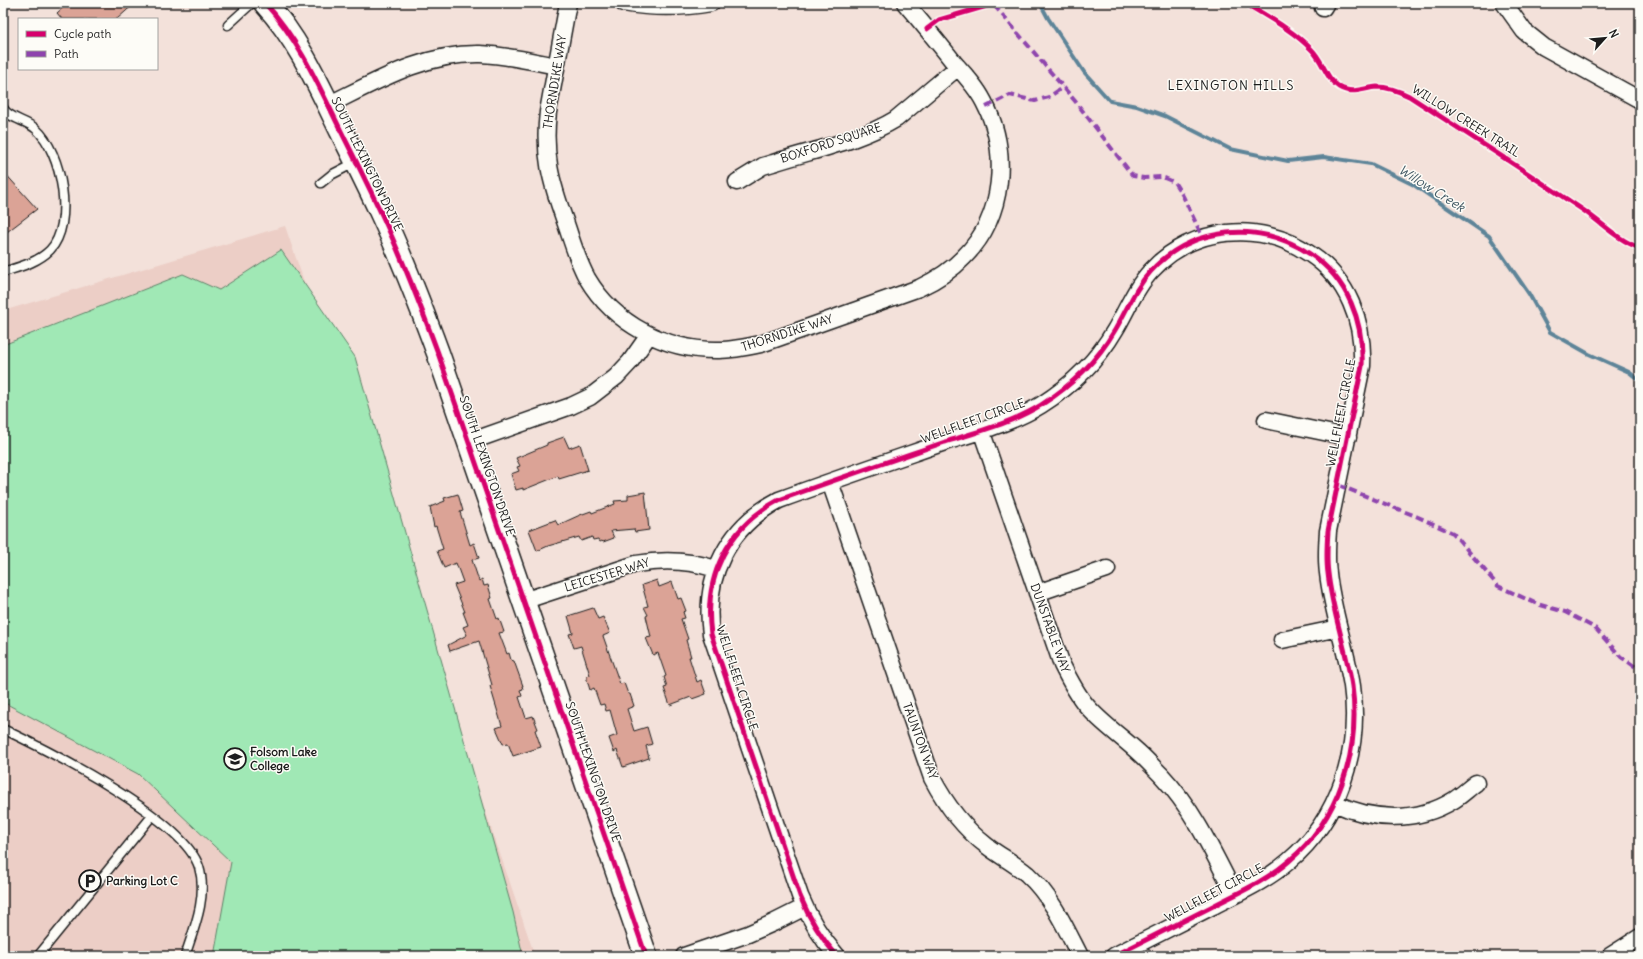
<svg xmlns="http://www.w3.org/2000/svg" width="1643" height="959" font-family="Delius,sans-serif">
  <rect width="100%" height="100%" fill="#f3e1da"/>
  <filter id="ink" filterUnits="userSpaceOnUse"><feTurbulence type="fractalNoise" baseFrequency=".025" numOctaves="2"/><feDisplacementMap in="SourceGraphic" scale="8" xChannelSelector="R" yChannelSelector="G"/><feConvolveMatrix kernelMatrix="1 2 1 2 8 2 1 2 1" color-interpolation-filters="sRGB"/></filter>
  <g filter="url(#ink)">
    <path fill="#eccec6" d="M285,226L535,956H3V311Z"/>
    <path fill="#a0e8b5" stroke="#5e8268" d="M281,250L355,357L513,912L523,956H214L231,862L138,774L3,702V345L183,274L219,290Z"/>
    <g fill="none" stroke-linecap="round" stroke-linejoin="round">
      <path stroke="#5d8498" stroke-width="4" d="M1040,3L1048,18L1084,72L1110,101L1137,106L1165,116L1230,149L1288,161L1324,157L1371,164L1414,185L1489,236L1529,294L1550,332L1589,354L1629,372L1640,381"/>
    </g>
    <path fill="#dba396" stroke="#1c1c1c" d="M68,3H135L117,19H62L57,13Z
      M3,171L37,209L3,235Z
      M564,437L569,448L580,444L588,470L559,479L558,476L523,490V488L516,490L511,474L519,471L517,467L520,466L516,458L547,445V443Z
      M645,492L649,530L635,532L634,529L611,531L614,538L603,542L602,541L600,542L598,539L593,540L592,537L581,541L579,537L548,546L537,551L529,530L555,520L558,525L580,515L591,511L592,513L615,504L614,501L628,500V495Z
      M458,494L463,511L460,512L470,545L474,543L479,558L472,560L479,581L482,579L484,586L488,585L492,598L490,599L497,619L499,618L504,632L499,633L507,654L509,653L511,660L514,661L523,686H522L523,689L520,690L522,696L519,697L526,718L533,716L538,729L535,730L541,747L513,756L508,743L503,744L496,728L502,726L490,686L492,685L479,641L450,651L448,645L467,635L463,627L468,625L463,612H465L454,585L463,582L456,563L444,568L437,551L443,549L436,526L434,527L430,507L445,501L444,498Z
      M657,580L659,587L672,582L678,599L681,598L686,611L683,612L685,618L681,619L688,639L686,640L691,657H689L697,682L701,680L706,694L692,699L691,697L670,705L664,688L667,687L664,677L666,676L658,653L653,655L646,638L651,637L646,616L648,615L644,607L648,606L642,585Z
      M593,608L598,619L603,617L610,633L603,636L620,684L624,683L628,694H630L634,706L627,709L634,731L647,727L652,744L646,746L649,758L623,767L617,750L614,752L609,738L617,735L610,710L606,711L604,704L600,705L594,688L590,690L587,680V676L590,675L581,646L574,648L569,634L573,633L568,616Z"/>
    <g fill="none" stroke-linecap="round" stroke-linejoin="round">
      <g stroke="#1c1c1c" stroke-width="11">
        <path id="lane" d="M228,25L252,3
          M3,108C9,119 26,120 36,129C62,152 75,224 50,250C37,263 19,267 3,272
          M321,183L331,175L356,162
          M3,729C49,751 184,819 199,867C208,896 194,929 185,956
          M38,956L152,816"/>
      </g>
      <g stroke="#1c1c1c" stroke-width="19">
        <path id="street" d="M568,3L548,112C543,154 551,182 565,221C572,241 577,260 587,278C614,324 666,351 719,350C733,350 747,347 761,344L919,288C936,280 951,271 964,257C1004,217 1010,152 984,102C977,88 966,76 955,64C939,43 922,23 905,3
          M623,3C652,8 682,8 711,3
          M1504,3L1524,31L1544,47L1640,100
          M1323,8L1326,3
          M328,105C377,81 424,53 480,54C506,55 531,61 556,66
          M737,182L763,166L773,163C813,150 860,141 896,119L958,67
          M1266,420L1348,437
          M981,430L1062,665C1069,679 1076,693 1086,705C1101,723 1121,736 1138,752C1146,759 1154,768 1162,776C1194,810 1214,854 1235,895
          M469,442L571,406L590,397L616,377L630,362L649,335
          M830,482L932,778C946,805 962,827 987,846C1000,856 1014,863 1027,874C1052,897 1065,927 1080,956
          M1037,593L1107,569
          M523,601L636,564C664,559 689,560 716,569
          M1282,640L1339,628
          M1334,803C1373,821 1417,823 1454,800C1462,795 1469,788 1476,783
          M684,956L748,934L773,923L805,907
          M837,956C821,938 809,918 800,896L711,634C703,576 728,527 779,500C834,480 890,461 945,442C977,432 1012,423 1041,405C1071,386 1097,361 1115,330C1127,310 1135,288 1151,271C1192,226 1260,220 1310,254C1348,279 1364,322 1362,366L1328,531C1327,545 1326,559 1328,573C1332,611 1346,648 1352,686C1361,750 1339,819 1289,861C1266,881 1238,893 1211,907C1179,923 1146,940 1114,956
          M1610,956L1640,937"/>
      </g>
      <g stroke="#1c1c1c" stroke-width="25">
        <path id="secondary" d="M265,3C299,40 319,86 341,131C355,159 369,187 382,215C403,260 421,307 438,353L646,956"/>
      </g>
      <use href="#lane" stroke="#fdfcf7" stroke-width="8"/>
      <use href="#street" stroke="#fdfcf7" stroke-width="16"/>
      <use href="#secondary" stroke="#fdfcf7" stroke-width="22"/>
      <path stroke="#8e44ad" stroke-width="4" stroke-dasharray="8 4" stroke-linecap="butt" d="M994,5L1075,101L1133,176L1144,178L1162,177L1174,182L1183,196L1203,238
        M986,107L1010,95L1035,101L1049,97L1063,87
        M1338,485L1418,517L1453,533L1498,586L1537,604L1565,612L1595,628L1621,657L1640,670"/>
      <g stroke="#fdfcf7" stroke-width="8">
        <path id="cycleway" d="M265,3C299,40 319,86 341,131C355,159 369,187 382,215C403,260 421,307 438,353L646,956
          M1245,3C1268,17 1294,31 1312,50C1323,61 1326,79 1339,87C1352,95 1363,88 1377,87C1389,87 1399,91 1409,96C1466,133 1523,170 1580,208C1600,221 1617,240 1640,248
          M927,29L939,20L997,3
          M837,956C821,938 809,918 800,896L711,634C703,576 728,527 779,500C834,480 890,461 945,442C977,432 1012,423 1041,405C1071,386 1097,361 1115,330C1127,310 1135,288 1151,271C1192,226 1260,220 1310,254C1348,279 1364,322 1362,366L1328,531C1327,545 1326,559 1328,573C1332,611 1346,648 1352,686C1361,750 1339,819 1289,861C1266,881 1238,893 1211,907C1179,923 1146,940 1114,956"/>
      </g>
      <use href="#cycleway" stroke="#d6006c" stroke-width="5"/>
    </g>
  </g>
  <defs>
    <g id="university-ring" transform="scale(1.15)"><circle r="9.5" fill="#fdfcf7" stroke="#1c1c1c" stroke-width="1.5"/><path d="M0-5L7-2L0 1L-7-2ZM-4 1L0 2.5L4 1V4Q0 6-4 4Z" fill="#1c1c1c"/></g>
    <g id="parking-ring" transform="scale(1.15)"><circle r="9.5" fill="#fdfcf7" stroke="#1c1c1c" stroke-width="1.5"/><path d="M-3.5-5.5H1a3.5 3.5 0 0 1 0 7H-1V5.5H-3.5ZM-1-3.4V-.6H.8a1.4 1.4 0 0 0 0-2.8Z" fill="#1c1c1c"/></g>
  </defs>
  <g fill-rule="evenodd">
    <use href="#university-ring" x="235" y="759"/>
    <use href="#parking-ring" x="90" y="881"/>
  </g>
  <g text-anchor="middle" stroke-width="3" stroke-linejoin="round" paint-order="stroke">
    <g font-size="12" fill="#1c1c1c" stroke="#fdfcf7">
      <text transform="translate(555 82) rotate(-81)" y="4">THORNDIKE WAY</text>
      <text transform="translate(1466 121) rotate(32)" y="4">WILLOW CREEK TRAIL</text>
      <text transform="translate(831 143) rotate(-18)" y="4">BOXFORD SQUARE</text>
      <text transform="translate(367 164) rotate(64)" y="4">SOUTH LEXINGTON DRIVE</text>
      <text transform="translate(787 333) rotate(-18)" y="4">THORNDIKE WAY</text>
      <text transform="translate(1341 413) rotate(-79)" y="4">WELLFLEET CIRCLE</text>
      <text transform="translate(973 421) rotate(-20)" y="4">WELLFLEET CIRCLE</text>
      <text transform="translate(487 466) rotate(71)" y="4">SOUTH LEXINGTON DRIVE</text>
      <text transform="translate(607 575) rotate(-17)" y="4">LEICESTER WAY</text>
      <text transform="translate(1050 628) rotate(70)" y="4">DUNSTABLE WAY</text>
      <text transform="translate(737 678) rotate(72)" y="4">WELLFLEET CIRCLE</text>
      <text transform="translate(920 741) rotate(70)" y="4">TAUNTON WAY</text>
      <text transform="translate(593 772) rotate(71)" y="4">SOUTH LEXINGTON DRIVE</text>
      <text transform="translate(1214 893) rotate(-28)" y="4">WELLFLEET CIRCLE</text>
    </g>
    <g font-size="12" font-weight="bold" fill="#1c1c1c" stroke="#fdfcf7" text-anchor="start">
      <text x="250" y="756">Folsom Lake<tspan x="250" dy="14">College</tspan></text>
      <text x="106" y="885">Parking Lot C</text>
    </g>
    <g font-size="13" letter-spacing="1" fill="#1c1c1c" stroke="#fdfcf7">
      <text x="1231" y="90">LEXINGTON HILLS</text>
    </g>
    <g font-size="13" font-style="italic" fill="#425964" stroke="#fdfcf7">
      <text transform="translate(1432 188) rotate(32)" y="5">Willow Creek</text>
    </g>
  </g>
  <rect width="1643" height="959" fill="none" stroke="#fdfcf7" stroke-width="16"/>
  <rect x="8" y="8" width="1627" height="943" fill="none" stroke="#1c1c1c" stroke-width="1.5" filter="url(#ink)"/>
  <rect x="18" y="18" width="140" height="52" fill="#fdfcf7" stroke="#a3a29f"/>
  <rect x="26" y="31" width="20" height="6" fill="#d6006c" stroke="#a3a29f"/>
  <text x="54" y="38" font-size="12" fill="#1c1c1c">Cycle path</text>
  <rect x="26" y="51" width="20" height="6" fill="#8e44ad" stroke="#a3a29f"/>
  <text x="54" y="58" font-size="12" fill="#1c1c1c">Path</text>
  <g transform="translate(1605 38) rotate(63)" stroke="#fdfcf7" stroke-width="3" paint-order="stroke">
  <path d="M0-3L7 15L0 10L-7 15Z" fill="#1c1c1c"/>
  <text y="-6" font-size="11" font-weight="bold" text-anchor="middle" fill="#1c1c1c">N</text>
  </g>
</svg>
